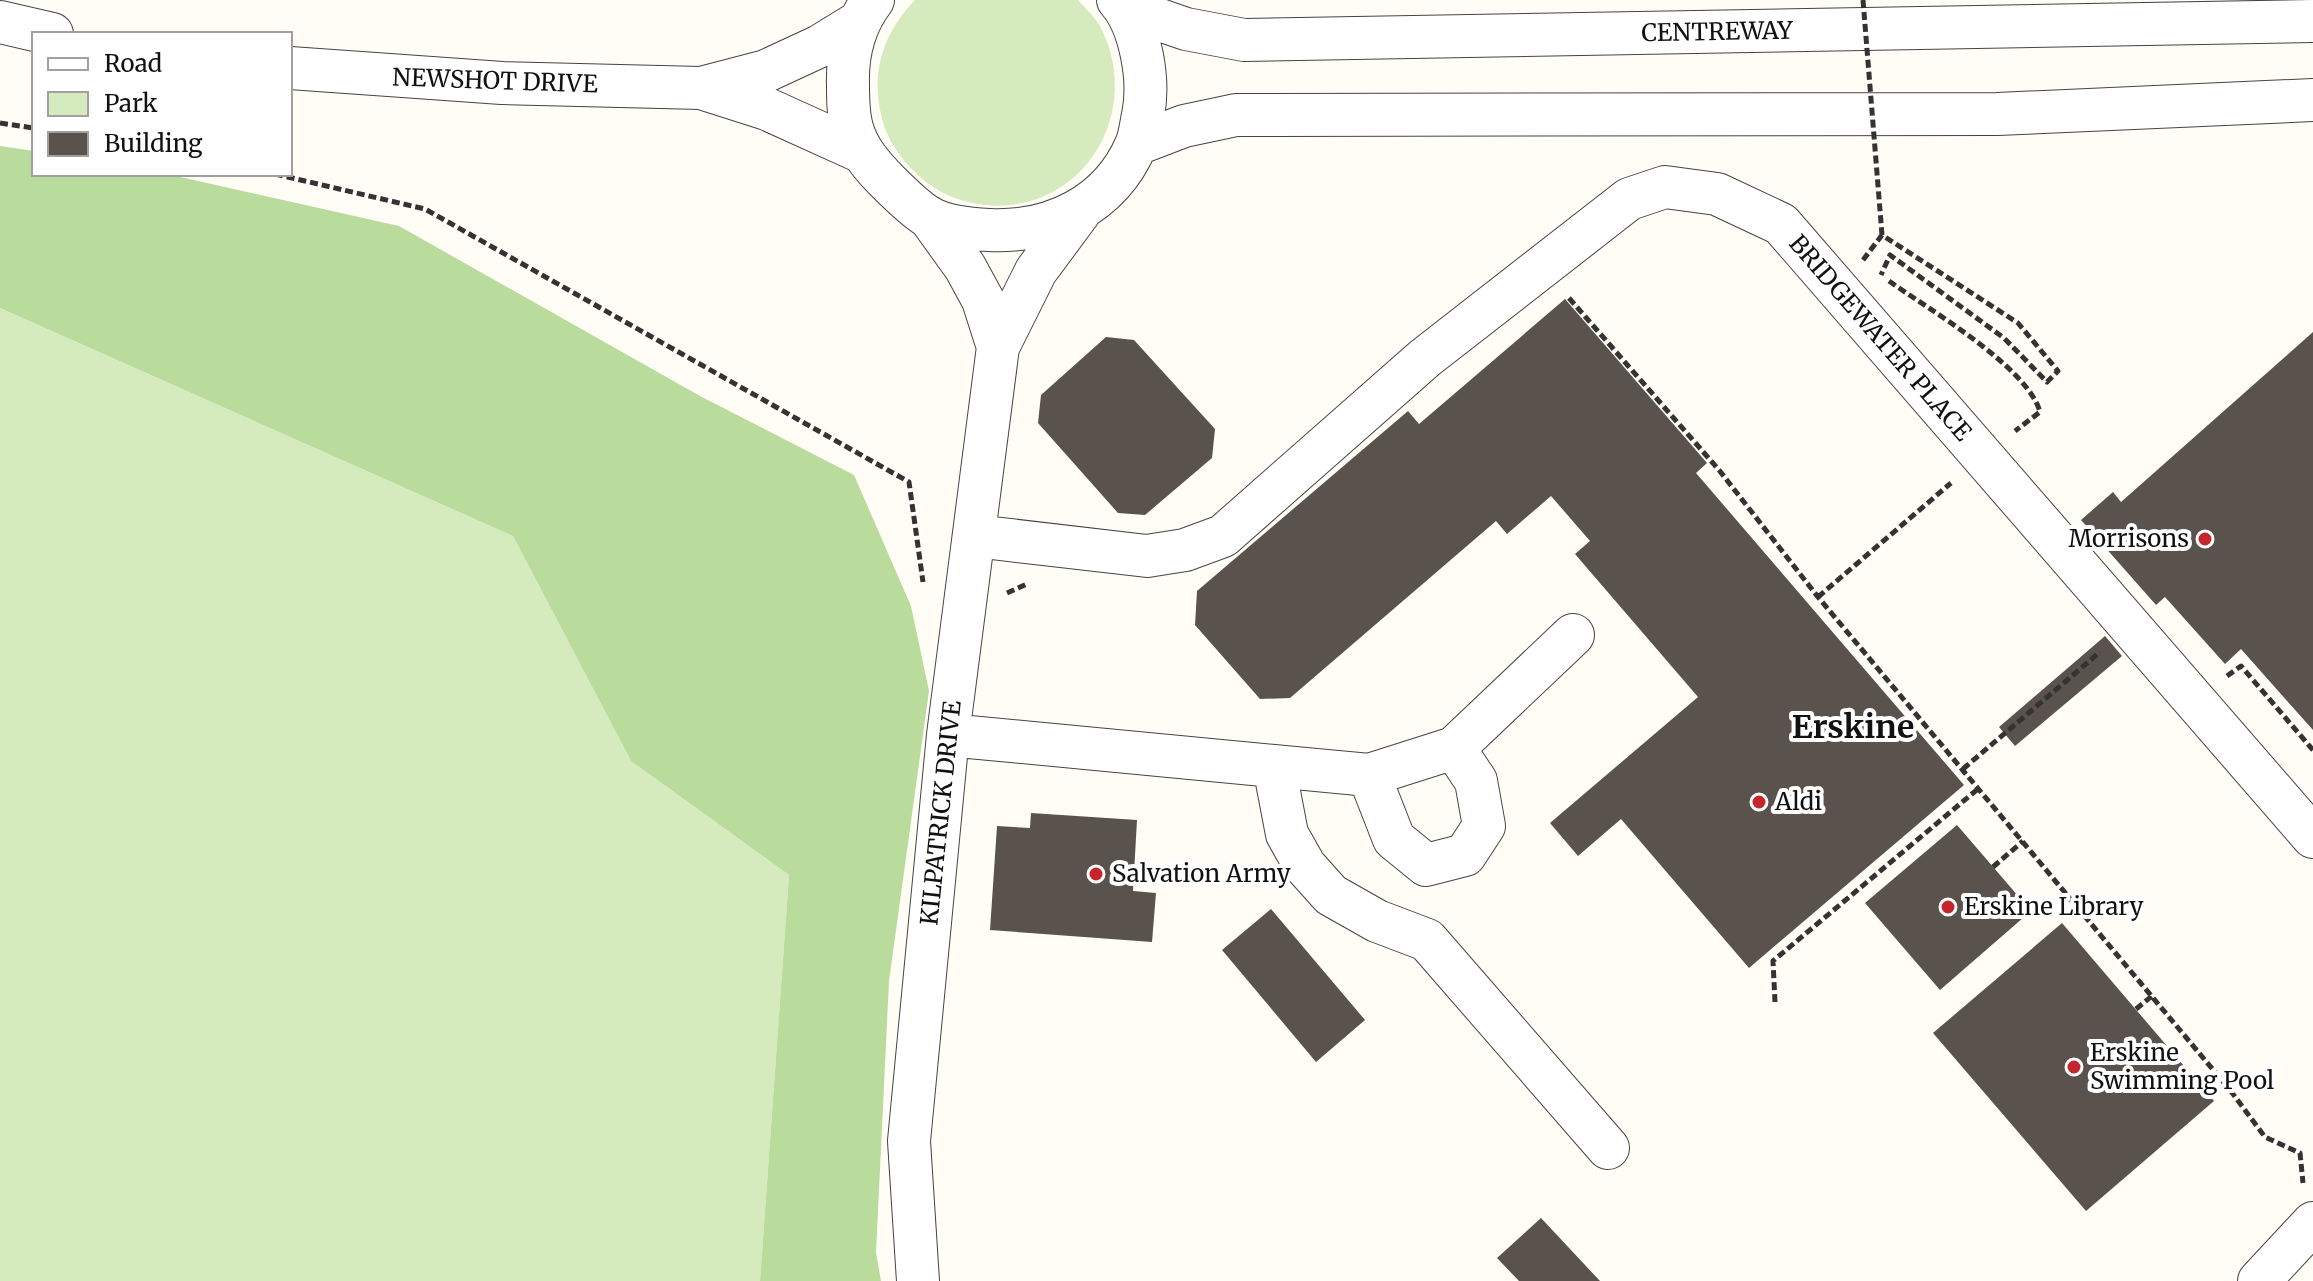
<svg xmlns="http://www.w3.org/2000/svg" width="2313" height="1281" font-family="Merriweather,serif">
  <rect width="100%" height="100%" fill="#fffdf5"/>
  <path fill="#d5ebbd" d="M915,0H1078C1086,9 1096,18 1101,28C1144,114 1082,215 984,205C960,202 937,193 919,176C899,158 885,137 880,110C872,68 885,31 915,0Z
    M0,308L513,536L631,761L789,875L760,1281H0Z"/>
  <path fill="#b9dc9c" d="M0,146L34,151V174H167L399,226L700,396L854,475L911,606L929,691L889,981L876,1253L881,1281H760L789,875L631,761L513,536L0,308Z"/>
  <path fill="#5a524d" d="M1565,299L1707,463L1696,473L1964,785L1749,968L1621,819L1578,856L1550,823L1698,697L1575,554L1590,541L1551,496L1507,534L1496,521L1290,698L1260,699L1195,625L1197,591L1408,411L1419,424Z
    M2313,332V730L2241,649L2225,664L2165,597L2156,605L2081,520L2113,492L2121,502Z
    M1106,337L1134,340L1215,429L1212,458L1145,515L1118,513L1038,423L1041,395Z
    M2105,636L2122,656L2015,746L1999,727Z
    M1031,813L1137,820L1133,891L1156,893L1152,942L990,930L997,826L1030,828Z
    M1957,825L2031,911L1940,990L1865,903Z
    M1271,909L1365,1020L1316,1062L1222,950Z
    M2062,923L2214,1101L2086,1211L1933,1033Z
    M1541,1218L1600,1281H1519L1497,1258Z"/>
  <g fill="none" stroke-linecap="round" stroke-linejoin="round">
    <g stroke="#444" stroke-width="44">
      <path id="minor" d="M873,0C854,25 847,55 848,85C848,99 848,114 852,128C858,150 873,167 888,182C900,194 916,210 930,218C947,227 970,229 989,230C1052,233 1110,205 1136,145C1140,136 1141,124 1143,115C1150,81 1141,26 1118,0
        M1125,8L1186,29L1244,40L2313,21
        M0,22L52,34
        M290,68L502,83L701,88L766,71L820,46L859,22
        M701,88L767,109L862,152
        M1137,144L1184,126L1236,115L1997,114L2313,100
        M929,217L965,267L983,300L998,347
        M975,536L1147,556L1185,550L1223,536L1425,358L1629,199L1665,187L1717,194L1781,224L2313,837
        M948,735L1369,775L1454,748L1573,635
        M1274,766L1287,834L1305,866L1331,895L1377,921L1427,940L1608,1148
        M1369,775L1394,839L1426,865L1465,855L1484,826L1476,781L1454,748
        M918,1281L909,1141L948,735L998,347L1036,271L1079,213
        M2259,1281L2313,1223"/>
    </g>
    <path stroke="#333" stroke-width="5" stroke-dasharray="8 4" stroke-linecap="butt" d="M0,123L34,128
      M275,174L425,209L909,482L923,582
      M1863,260L1882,235L2018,323L2058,371L2047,382L2004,338L1890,255L1881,275
      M1889,281C1928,309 2027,366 2040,412L2015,431
      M1569,298L1719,470L1818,597L2230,1090L2265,1137L2300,1153L2303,1183
      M1007,593L1027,584
      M1818,597L1951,483
      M2227,676L2241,666L2313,750
      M1963,769L2100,652
      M1993,867L2023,841
      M1775,1002L1773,961L1979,788
      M2136,1009L2152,996"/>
    <use href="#minor" stroke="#fff" stroke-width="42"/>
    <path stroke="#333" stroke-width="5" stroke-dasharray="8 4" stroke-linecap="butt" d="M1863,0L1882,235"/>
  </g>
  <g fill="#c4262e" stroke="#fff" stroke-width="3">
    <circle cx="2205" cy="539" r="8"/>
    <circle cx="1759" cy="802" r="8"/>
    <circle cx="1096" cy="874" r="8"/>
    <circle cx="1948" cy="907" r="8"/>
    <circle cx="2074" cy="1067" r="8"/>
  </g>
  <g text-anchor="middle" stroke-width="8" stroke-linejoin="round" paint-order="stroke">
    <g font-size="24" fill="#111" stroke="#fff">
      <text transform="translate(1717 32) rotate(-1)" y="8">CENTREWAY</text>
      <text transform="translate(495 81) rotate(2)" y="8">NEWSHOT DRIVE</text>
      <text transform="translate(1880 338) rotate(49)" y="8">BRIDGEWATER PLACE</text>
      <text transform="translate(941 813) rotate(-84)" y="8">KILPATRICK DRIVE</text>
    </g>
    <g font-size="24" fill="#111" stroke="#fff" text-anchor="start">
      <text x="2189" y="547" text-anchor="end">Morrisons</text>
      <text x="1775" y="810">Aldi</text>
      <text x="1112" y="882">Salvation Army</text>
      <text x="1964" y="915">Erskine Library</text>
      <text x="2090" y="1061">Erskine<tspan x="2090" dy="28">Swimming Pool</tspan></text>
    </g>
    <g font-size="32" font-weight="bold" fill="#111" stroke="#fff">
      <text x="1853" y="738">Erskine</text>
    </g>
  </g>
  <rect x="32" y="32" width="260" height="144" fill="#ffffff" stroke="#a0a0a0" stroke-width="2"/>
  <rect x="48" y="58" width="40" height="12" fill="#ffffff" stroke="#a0a0a0" stroke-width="2"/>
  <text x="104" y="72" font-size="24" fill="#111111">Road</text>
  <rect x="48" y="92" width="40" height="24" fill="#d5ebbd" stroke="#a0a0a0" stroke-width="2"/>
  <text x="104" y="112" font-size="24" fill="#111111">Park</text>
  <rect x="48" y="132" width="40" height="24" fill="#5a524d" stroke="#a0a0a0" stroke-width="2"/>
  <text x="104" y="152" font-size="24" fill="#111111">Building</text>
</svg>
